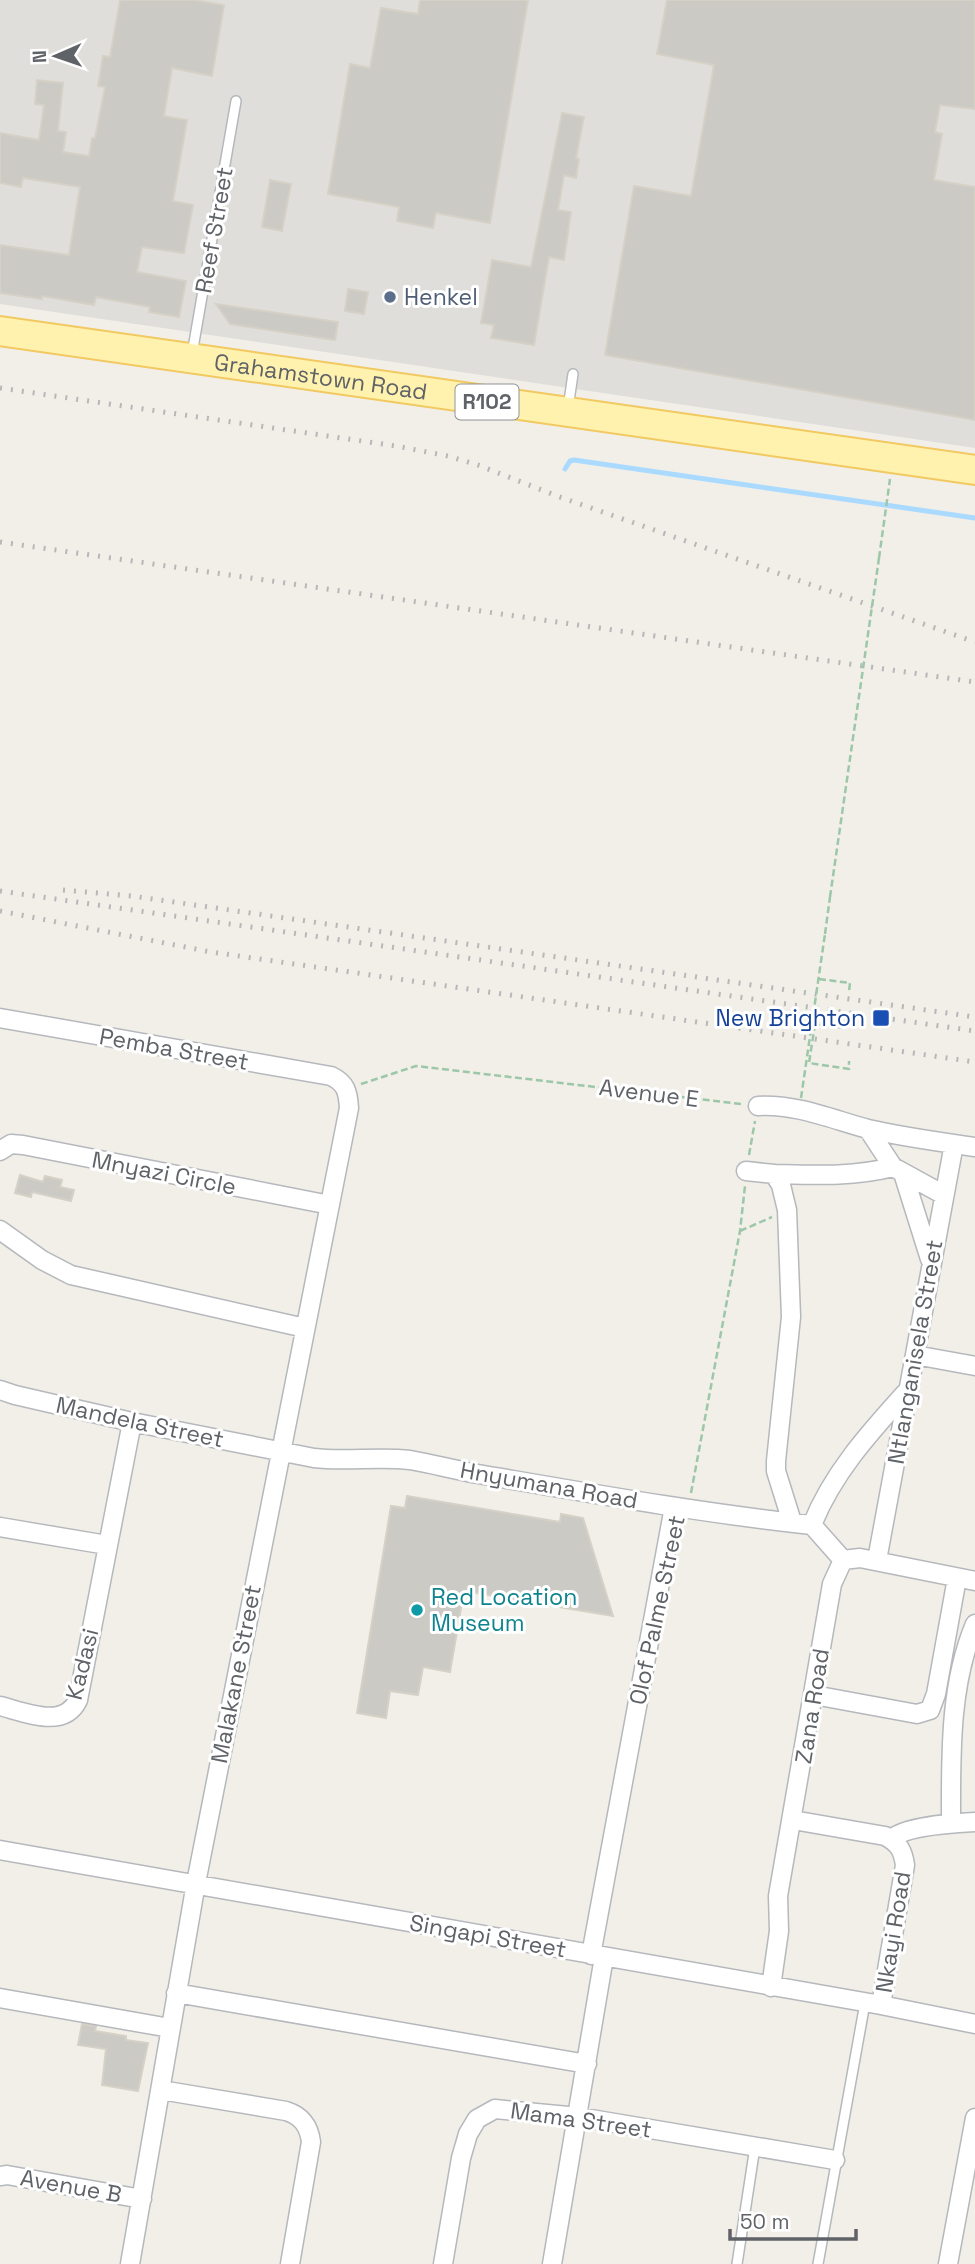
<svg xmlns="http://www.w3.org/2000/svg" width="975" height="2264" font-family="'Space Grotesk',sans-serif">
  <rect width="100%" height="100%" fill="#f1efe8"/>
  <path fill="#e0deda" d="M0,0H975V448L0,304Z"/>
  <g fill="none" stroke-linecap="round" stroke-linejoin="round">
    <path stroke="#aadaff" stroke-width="5" d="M565,469L570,461L574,460L975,518"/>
  </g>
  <path fill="#cccac5" stroke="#d6d1c6" stroke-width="2" d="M120,0H194L224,5L212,76L172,68L164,116L187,120L173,201L193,205L184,253L142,247L137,272L186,281L179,317L149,312L150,307L96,297L94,305L42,296V299L0,293V245L69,255L80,187L23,178L21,187L0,183V133L39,140L44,105L35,104L37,80L63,83L58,131L66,132L63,152L89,156L92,138H95L105,87L98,86L103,56L110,57Z
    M420,0H528L490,223L436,213L433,228L397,221L399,207L328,194L350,64L370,68L381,8L418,14Z
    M667,0H975V109L940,105L935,132L942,134L934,180L975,187V420L605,355L634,186L691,196L714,65L657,54Z
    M562,113L584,117L576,158L579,159L576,178L564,175L558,210L571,212L564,260L549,257L534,345L491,338L494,325L481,323L492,260L531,267Z
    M270,180L291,184L282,231L262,227Z
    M348,289L368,292L364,314L345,311Z
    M216,304L338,322L335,340L230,324Z
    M20,1175L43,1182L45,1176L62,1180L60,1187L74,1190L71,1201L32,1192L31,1197L15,1193Z
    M407,1496L560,1522L561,1514L583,1518L613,1616L464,1591L450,1672L423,1667L418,1695L390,1691L386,1718L357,1713L391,1506L405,1508Z
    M82,2024L96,2026L95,2031L126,2036V2040L148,2043L138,2091L102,2085L106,2049L78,2045Z"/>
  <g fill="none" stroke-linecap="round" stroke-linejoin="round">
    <g stroke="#b5b8bc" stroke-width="12">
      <path id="lane" d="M192,354L236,101
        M568,408L573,374
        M737,2264L755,2147
        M818,2264L865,2003"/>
    </g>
    <g stroke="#b5b8bc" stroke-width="21">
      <path id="street" d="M0,1018L331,1076C346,1083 348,1092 349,1108L196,1883L130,2264
        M758,1106C797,1104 831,1119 868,1129C903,1137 940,1142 975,1147
        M868,1129L893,1167L944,1195
        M0,1151L11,1144L23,1145L330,1205
        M746,1171L774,1174L781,1185L787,1210L791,1317L776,1461V1471L792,1522
        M903,1173L930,1259
        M774,1174C815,1175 853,1177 893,1167
        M0,1230L42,1260L71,1275L305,1328
        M915,1355L975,1366
        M0,1390L15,1395L132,1422L314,1458C346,1462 378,1456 410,1460C433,1464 455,1470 478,1474C589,1493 700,1513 812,1525L843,1560
        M812,1525C833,1472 872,1430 909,1389
        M0,1527L107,1545
        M877,1560L954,1144
        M814,1695L917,1714L930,1710L936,1694L957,1578
        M0,1706C24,1712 64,1730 78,1700L132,1422
        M793,1820L885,1836C899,1843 903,1851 905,1865L881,2005
        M951,1823C951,1757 949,1686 975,1624
        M892,1839C904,1826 956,1823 975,1822
        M0,1850L881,2005L975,2024
        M591,1955L674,1507
        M771,1987L779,1931L778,1896L832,1584L843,1560L860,1558L975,1581
        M176,1993L587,2064
        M0,1998L170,2028
        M161,2090L286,2111C302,2116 309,2126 311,2142L290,2264
        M0,2176L7,2175L142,2199
        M443,2264L461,2158L468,2134L477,2119L495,2109L579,2117L835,2160
        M552,2264L604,1957
        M948,2264L975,2118"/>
    </g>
    <g stroke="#f2c960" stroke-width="32">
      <g id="primary">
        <path id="s1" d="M0,331L975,470"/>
      </g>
    </g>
    <path stroke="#9cc7a9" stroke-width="2.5" stroke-dasharray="7 3.5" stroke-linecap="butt" d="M879,558L890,479
      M825,934L830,897
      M819,979L850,983L849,991
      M815,1024L844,1028L846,1020
      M822,1065L849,1069V1061
      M361,1084L416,1066L741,1104
      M749,1155L755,1121
      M740,1231L772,1217
      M691,1493L740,1231L745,1186"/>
    <use href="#lane" stroke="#fff" stroke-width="9"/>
    <use href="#street" stroke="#fff" stroke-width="18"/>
    <use href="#primary" stroke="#fff2af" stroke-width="28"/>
    <path stroke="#b6b7b8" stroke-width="5" stroke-dasharray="2 9" stroke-linecap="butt" d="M0,388L396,446L448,456L478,465L557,496L975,642
      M0,542L975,682
      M63,890L132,896L975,1017
      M0,891L975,1031
      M0,911L211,952L975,1062"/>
    <path stroke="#9cc7a9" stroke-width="2.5" stroke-dasharray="7 3.5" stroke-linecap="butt" d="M830,897L879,558
      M815,1024L809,1063L822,1065
      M801,1098L825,934"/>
  </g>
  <circle fill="#5c6f8a" stroke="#fff" stroke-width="2.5" cx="390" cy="297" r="7"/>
  <rect fill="#1a4fb4" stroke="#fff" stroke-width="2.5" x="872" y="1009" width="18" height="18" rx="3.5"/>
  <circle fill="#0f9aa8" stroke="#fff" stroke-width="2.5" cx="417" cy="1610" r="7"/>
  <g text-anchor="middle" stroke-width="6" stroke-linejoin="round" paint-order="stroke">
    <rect fill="#fff" stroke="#8f9295" stroke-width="2" x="455.5" y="384.5" width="63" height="35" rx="5"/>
    <g font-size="21" font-weight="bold" fill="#5f6368">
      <text x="487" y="409">R102</text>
    </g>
    <g font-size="23" fill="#5f6368" stroke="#fff">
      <text transform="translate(214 230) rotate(-80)" y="8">Reef Street</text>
      <text dy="8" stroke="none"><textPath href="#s1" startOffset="324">Grahamstown Road</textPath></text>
      <text transform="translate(174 1049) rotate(10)" y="8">Pemba Street</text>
      <text transform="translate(649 1093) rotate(7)" y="8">Avenue E</text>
      <text transform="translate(164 1173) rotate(11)" y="8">Mnyazi Circle</text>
      <text transform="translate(915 1352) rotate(-80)" y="8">Ntlanganisela Street</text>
      <text transform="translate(140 1422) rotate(12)" y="8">Mandela Street</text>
      <text transform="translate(549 1485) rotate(10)" y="8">Hnyumana Road</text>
      <text transform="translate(657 1610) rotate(-78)" y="8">Olof Palme Street</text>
      <text transform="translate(82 1664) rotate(-76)" y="8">Kadasi</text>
      <text transform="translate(236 1674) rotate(-79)" y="8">Malakane Street</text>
      <text transform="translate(812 1706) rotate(-81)" y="8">Zana Road</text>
      <text transform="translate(893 1932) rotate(-81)" y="8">Nkayi Road</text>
      <text transform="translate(488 1936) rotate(10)" y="8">Singapi Street</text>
      <text transform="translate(581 2120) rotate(8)" y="8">Mama Street</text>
      <text transform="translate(71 2186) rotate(10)" y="8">Avenue B</text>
    </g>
    <g font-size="23" fill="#4e5e75" stroke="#fff" text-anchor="start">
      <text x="404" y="305">Henkel</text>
    </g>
    <g font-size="23" fill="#164399" stroke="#fff" text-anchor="end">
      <text x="865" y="1026">New Brighton</text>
    </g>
    <g font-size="23" fill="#0d838f" stroke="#fff" text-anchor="start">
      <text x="431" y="1605">Red Location<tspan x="431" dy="26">Museum</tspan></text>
    </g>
  </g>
  <g transform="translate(56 56) rotate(268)" stroke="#ffffff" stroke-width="5" paint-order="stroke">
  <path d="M0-5L12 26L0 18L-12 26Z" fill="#5f6368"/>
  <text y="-10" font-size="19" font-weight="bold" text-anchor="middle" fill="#5f6368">N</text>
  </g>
  <path d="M730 2229v10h126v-10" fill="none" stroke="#5f6368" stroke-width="3.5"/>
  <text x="740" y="2229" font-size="21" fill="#5f6368" stroke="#ffffff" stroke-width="5" paint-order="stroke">50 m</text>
</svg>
